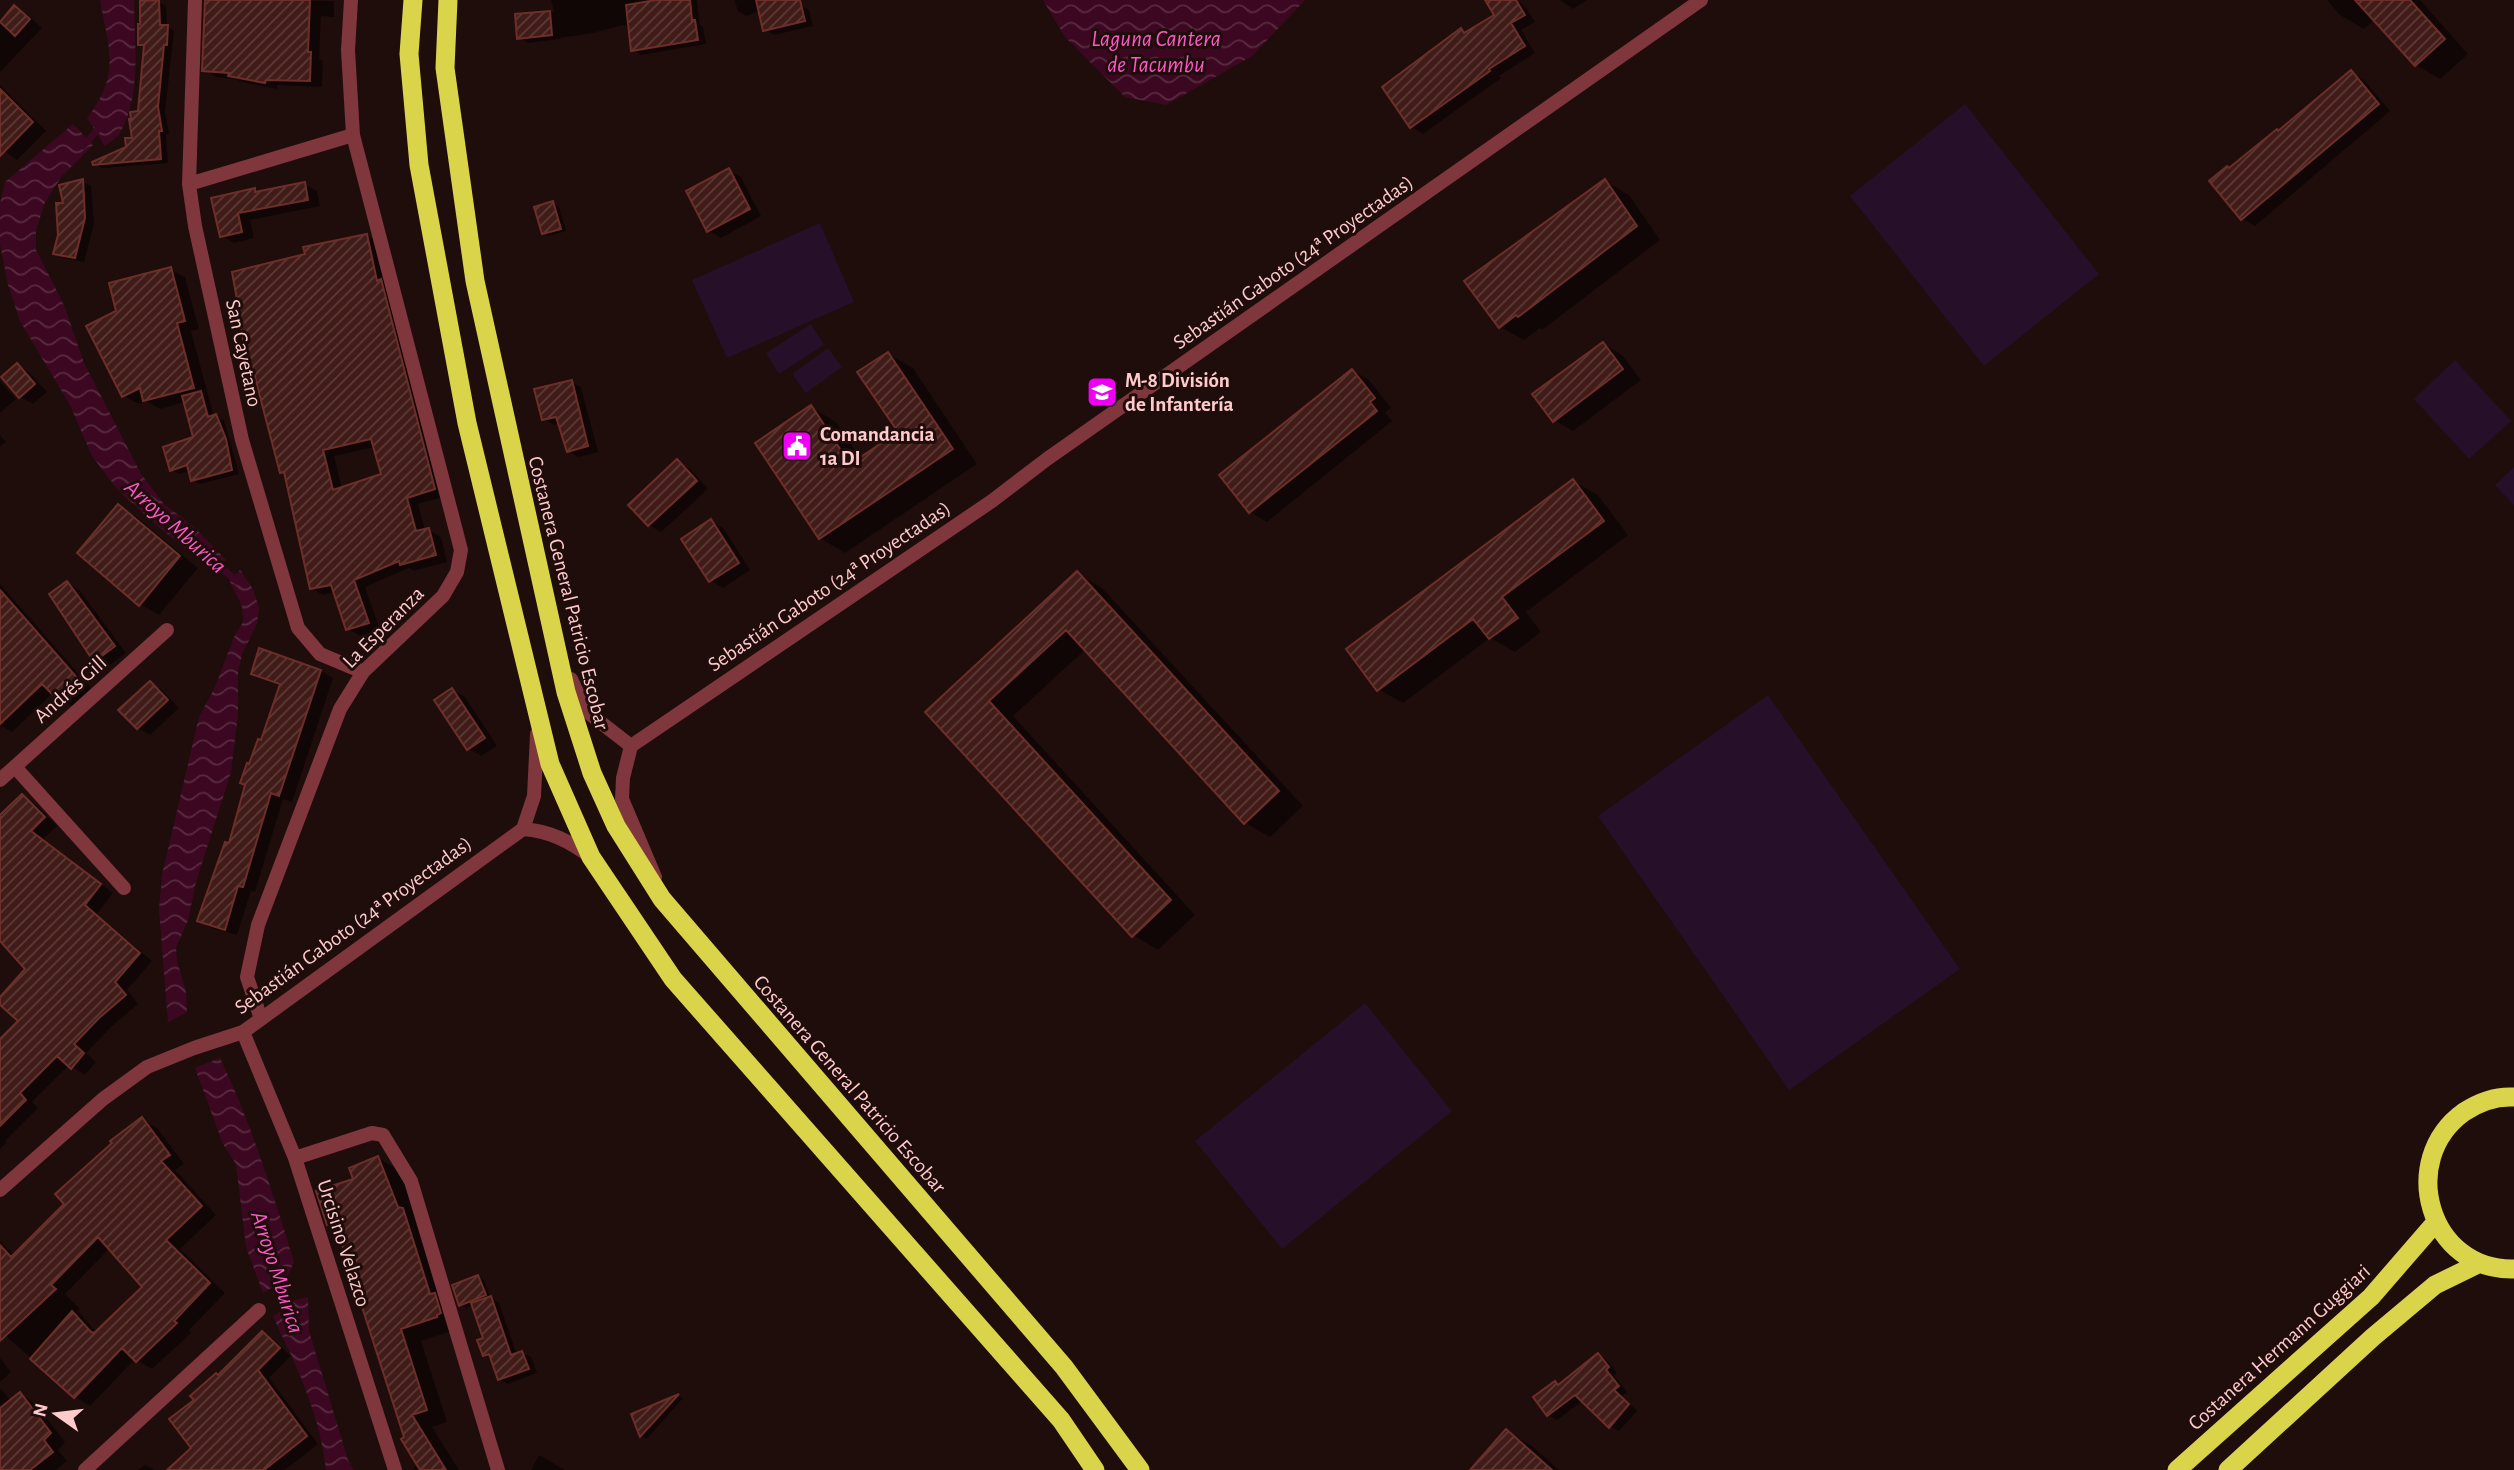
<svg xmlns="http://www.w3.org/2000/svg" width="2514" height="1470" font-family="'Alegreya Sans',sans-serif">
  <defs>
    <pattern id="water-waves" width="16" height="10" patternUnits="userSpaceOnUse" patternTransform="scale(1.75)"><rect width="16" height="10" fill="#3c0821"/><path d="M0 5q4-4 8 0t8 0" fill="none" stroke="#592b40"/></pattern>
    <pattern id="building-hatch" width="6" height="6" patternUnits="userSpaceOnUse" patternTransform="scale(1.75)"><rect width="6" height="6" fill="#401b18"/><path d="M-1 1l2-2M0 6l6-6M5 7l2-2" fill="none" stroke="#5d3b38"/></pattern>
  </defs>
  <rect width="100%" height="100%" fill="#1f0d0c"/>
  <path fill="#250f29" d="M1965,104L2099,274L1984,366L1850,196Z
    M820,223L854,302L727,358L692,280Z
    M811,324L824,345L779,374L766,353Z
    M828,348L842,367L806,393L792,374Z
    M2455,360L2511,421L2469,459L2414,399Z
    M2514,467V505L2495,485Z
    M1768,695L1960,969L1789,1090L1598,816Z
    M1365,1003L1452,1111L1282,1249L1195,1141Z"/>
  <path fill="url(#water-waves)" d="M100,0H134C134,43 142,92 121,131C118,137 111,141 105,146L87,118C121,74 109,50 100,0Z
    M1043,0H1305L1252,56L1166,105L1125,97L1065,37Z
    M73,124L93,145L62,176L45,202L36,230V250L64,305L84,363L141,474L164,504L194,527L226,560L213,571L155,524L117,489L92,456L70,405L20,321L8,285L0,244V204L5,182Z
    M240,570L253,589L259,608L257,624L242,654L238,672V714L231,772L196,882L188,920L176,948L177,961L186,992L187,1012L168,1022L159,910L162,875L199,717L215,687L234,637L243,622L242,606L229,580Z
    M220,1058C251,1123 273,1193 294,1262L286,1279L263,1293L246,1247L236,1164L223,1144L195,1068Z
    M308,1297L309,1331L348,1460L354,1470H326C320,1415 297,1366 273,1317L295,1300Z"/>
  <path fill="#0007" fill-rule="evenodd" d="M206,0L334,1V17L321,16L319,59L323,61L322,87L277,85V89L242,82L235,79L216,77L204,70Z
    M551,0H697L700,25L703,27L706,44L641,55L633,50L630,27L623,25L593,33L560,38V39L528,43L519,37L517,16L554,12Z
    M734,0H791L809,10L813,26L774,35L765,29L761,11L746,16L738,11Z
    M1487,0H1518L1527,9L1535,22L1521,30L1535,53L1499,76L1501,78L1423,134L1412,127L1384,88L1461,30L1467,34L1497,16Z
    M1560,0H1587L1573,9Z
    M2327,0H2420L2468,54L2440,79L2416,65L2375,19L2364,29L2340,15Z
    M159,2L166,6L167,26L174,31L165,112L169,134L166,135L168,163L102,168L94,164L128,148L134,139L140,113L146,48L139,44L142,26Z
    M15,8L28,15L42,28L0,72V24Z
    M2351,72L2364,80L2390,111L2255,226L2243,219L2230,170Z
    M0,85L46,131L17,160L0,148Z
    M729,170L741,177L761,216L721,238L709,231Z
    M82,181L91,186L94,224L84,262L64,258L55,253L65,205Z
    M1605,181L1629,195L1660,240L1542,330L1540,328L1524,340L1500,327Z
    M304,184L317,191L320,206L250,220L254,238L234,243L221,235L254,190L260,193Z
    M553,203L559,207L566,231L549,236L544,233Z
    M367,235L379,242L446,496L418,504L425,531L429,530L441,537L447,562L414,571L409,568L365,587L380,630L360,636L348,629L335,592L323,595L311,588L286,474L281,471L307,255ZM375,447L383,475L342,489L334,456Z
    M170,269L185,277L199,329L191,331L214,417L224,420L239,474L200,484L193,480L190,471L179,474L172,470L196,438L185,402L160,409L146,401L139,404L124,396L118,312Z
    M1603,344L1622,355L1641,380L1573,431L1554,420Z
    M888,354L913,368L977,464L845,553L820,538L811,407L836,422L861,459L900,433Z
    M17,365L29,372L47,392L33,404L20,397L3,377Z
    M1353,371L1369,380L1391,408L1385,412L1392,421L1267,522L1250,512Z
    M0,381L16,399L0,413Z
    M571,382L581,387L598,452L578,457L568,451L560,423L554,425L544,419Z
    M0,435L6,442L0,446Z
    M678,462L690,469L708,489L661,532L649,525L631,505Z
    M1573,481L1598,495L1628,535L1526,612L1541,632L1515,652L1490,638L1403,703L1378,689Z
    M119,507L137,517L198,568L159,615L140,604Z
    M711,521L723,528L750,570L723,588L711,581L683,539Z
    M1077,573L1102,588L1303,806L1270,837L1245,823L1086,649L1013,716L1195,915L1158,950L1133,935L928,712Z
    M68,583L80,591L126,653L107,667L95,660Z
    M0,584L91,688L73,707L53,693L12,732L0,725Z
    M321,671L333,678L292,802L283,799L255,892L251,891L237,935L212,928L200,921L231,846L250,766L263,743L281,686L253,674Z
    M150,683L162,690L179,708L150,735L138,728Z
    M452,690L465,697L497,746L481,756L469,749L437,700Z
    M22,796L35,804L57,826L43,839L113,893L97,914L152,961L127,990L138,1004L112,1026L86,1053L96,1062L85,1075L69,1065L32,1102L38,1108L5,1141L6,1143L0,1149V1042L20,1021L0,1003V999L27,969L0,938V823Z
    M142,1119L157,1128L184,1164L175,1170L216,1215L180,1249L225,1293L189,1330L191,1333L152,1369L135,1359L90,1406L75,1397L0,1331V1241L15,1256L66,1204ZM110,1248L145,1287L97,1333L78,1311L80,1309L65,1294Z
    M378,1158L399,1170L458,1329L421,1341L447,1422L432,1427L459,1470H415L414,1467L419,1465L406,1438L339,1231L328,1224L355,1180Z
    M478,1277L484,1280L491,1298L499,1303L517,1355L522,1353L531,1357L537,1373L508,1384L499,1379L493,1360L485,1355V1339L474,1305L466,1308L460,1305Z
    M262,1333L274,1340L291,1356L269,1378L318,1444L285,1470H217L196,1401Z
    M1598,1355L1607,1360L1617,1373L1614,1375L1627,1392L1622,1396L1637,1411L1619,1431L1610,1426L1584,1400L1557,1420L1548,1415L1555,1383L1559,1386Z
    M0,1358L11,1372L0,1382Z
    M0,1388L11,1401L20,1394L35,1403L65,1442L58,1450L67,1461L56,1470H0Z
    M678,1396L683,1398L647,1439L641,1436L633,1415Z
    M1506,1431L1532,1446L1559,1470H1472Z
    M539,1455L558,1466L565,1470H531Z
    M145,1465L155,1470H138Z"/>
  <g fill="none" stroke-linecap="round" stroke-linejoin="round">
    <path stroke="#3c0821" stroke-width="7" d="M83,146L101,126
      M214,562L237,581
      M279,1273L291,1312"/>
  </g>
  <path fill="url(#building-hatch)" stroke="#6d2e29" stroke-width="2" fill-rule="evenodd" d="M159,0L160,25H168L167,45H164L158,107L162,131H159L161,159L93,165L92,162L126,147L125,138H132L129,119H131L130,112L138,111L144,45H138V24H140V1Z
    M205,0H310L308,52H311L310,81L266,80L265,83L228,76L229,73L202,71Z
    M656,0H690L692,20H695L698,40L631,51L626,5Z
    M756,0H800L805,21L763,31Z
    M1485,0H1516L1525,15L1511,23L1525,46L1489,69L1490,71L1410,128L1382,87L1461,28L1464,33L1494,15Z
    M2355,0H2410L2445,39L2415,66Z
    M14,5L30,19L15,36L0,22Z
    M550,11L552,35L517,39L515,14Z
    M2351,70L2379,104L2241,220L2209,181L2227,166L2229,168L2277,129L2278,131Z
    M0,89L33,122L0,156Z
    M729,168L750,209L707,232L686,191Z
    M83,179L85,218L75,258L53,254L58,235L56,203H63L59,185Z
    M1605,179L1637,226L1518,317L1516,315L1499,328L1464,281Z
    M305,182L308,200L238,213L242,232L220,237L211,198L255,188V192Z
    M553,201L561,229L542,234L534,207Z
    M367,234L377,281L381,279L435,489L407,498L416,531L429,528L436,555L400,565L399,561L354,580L369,623L346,630L331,585L310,589L284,472L280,473L252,366H250L240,327H237L234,305H238L232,272L305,254L303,247ZM371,439L381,474L333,490L323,450Z
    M171,267L185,321L177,323L194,388L143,401L140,388L122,397L86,326L116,311L109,283Z
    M1603,342L1623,369L1553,422L1532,394Z
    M888,352L953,449L819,539L755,443L811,405L850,464L898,432L857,372Z
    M17,363L35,384L19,398L1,377Z
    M1352,369L1375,398L1370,402L1377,411L1249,513L1219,475Z
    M572,380L588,446L567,452L556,417L542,420L534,389Z
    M201,391L208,417L216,414L226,439L232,470L191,481L187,465L170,471L163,447L193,437L182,396Z
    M677,459L697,481L648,526L628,505Z
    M1573,479L1604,521L1502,597L1518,618L1489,639L1473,619L1377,691L1346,649Z
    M118,504L180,556L139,606L77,553Z
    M711,519L739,563L709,582L681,539Z
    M1077,571L1279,791L1244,824L1066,630L989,701L1171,900L1132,937L925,712Z
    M67,581L115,646L94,662L49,594Z
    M0,590L79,680L59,701L42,684L0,724Z
    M259,648L321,670L279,796L271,793L243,887L238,886L225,930L197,921L225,842L229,843L245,785L240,783L247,763L249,764L258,739L261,740L280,684L251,674Z
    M150,681L168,700L137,729L118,710Z
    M452,688L485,738L467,750L434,700Z
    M22,794L45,817L31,831L101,884L85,905L140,953L115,982L126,995L99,1018L74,1044L84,1053L71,1069L57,1056L20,1093L26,1100L0,1126V1039L18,1021L0,1005V997L25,969L0,941V815Z
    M142,1117L170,1155L161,1161L202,1206L166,1240L210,1283L174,1321L177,1323L136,1362L122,1348L74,1398L30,1359L72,1311L91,1332L94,1333L142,1287L98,1237L51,1285L56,1289L0,1341V1245L11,1257L64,1204L55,1194L112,1143L110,1141Z
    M378,1156L398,1207L403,1208L430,1294L435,1293L441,1313L437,1315V1317L401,1329L427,1410L412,1415L446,1470H420L401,1439L404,1437L335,1223L327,1225L316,1191L353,1179L349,1168Z
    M478,1275L486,1295L459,1306L452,1285Z
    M491,1296L511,1355L522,1351L529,1369L498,1380L489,1354L483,1356L477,1340L483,1338L471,1303Z
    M262,1331L280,1348L258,1370L307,1436L264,1470H167L191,1448L169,1419L194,1400L190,1396L216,1373L218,1375Z
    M1598,1353L1609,1367L1606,1370L1619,1386L1614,1390L1629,1404L1609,1428L1575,1395L1547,1416L1533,1397L1555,1381L1558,1385Z
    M20,1392L51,1433L44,1440L53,1452L30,1470H0V1408Z
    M679,1394L640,1437L631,1414Z
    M1506,1429L1552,1470H1470Z"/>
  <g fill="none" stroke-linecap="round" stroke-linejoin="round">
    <path stroke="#7f363c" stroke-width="14" d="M195,0L189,184L195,226L242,440L298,628L320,654L363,672
      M189,184L353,135
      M15,767L124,888
      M0,780L167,630
      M261,1019L247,977L258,925L340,709L363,672L443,596L457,572L461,550L353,135L348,50L351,0
      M243,1032L295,1158L395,1470
      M295,1158L372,1133L383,1135L411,1181L498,1470
      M85,1470L259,1310"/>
    <path stroke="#7f363c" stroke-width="14" d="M571,679L586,711L631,746
      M631,746L992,501L1047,459L1701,0
      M631,746L623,778L622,799L655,877
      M523,829L534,796L537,734
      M523,829C550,831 569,841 591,857
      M0,1190L103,1099L147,1067L194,1048L243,1032L523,829"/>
    <path stroke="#dad44b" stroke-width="19" d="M413,0L409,54L419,165L467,423L550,764L591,857L673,979L1061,1420L1095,1470
      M448,0L445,68L475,281L566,692L592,773L616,826L662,899L1064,1367L1140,1470
      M2514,1097C2496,1096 2479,1102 2464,1112C2397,1160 2429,1271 2514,1269
      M2177,1470L2371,1297L2436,1222
      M2228,1470L2373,1337L2435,1285L2480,1263"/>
  </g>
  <defs>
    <g id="school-square" transform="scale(1.575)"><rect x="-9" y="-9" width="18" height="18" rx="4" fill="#ef00f5" stroke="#1f0d0c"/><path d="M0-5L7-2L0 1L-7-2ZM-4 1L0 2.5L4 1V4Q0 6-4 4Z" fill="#fff"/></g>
    <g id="civic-square" transform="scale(1.575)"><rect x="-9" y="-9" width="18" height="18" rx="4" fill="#ef00f5" stroke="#1f0d0c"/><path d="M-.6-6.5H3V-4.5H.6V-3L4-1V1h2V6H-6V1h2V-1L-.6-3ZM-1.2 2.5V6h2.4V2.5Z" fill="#fff"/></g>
  </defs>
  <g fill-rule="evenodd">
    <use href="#school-square" x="1102" y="392"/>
    <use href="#civic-square" x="797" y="446"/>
  </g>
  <g text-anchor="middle" stroke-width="6" stroke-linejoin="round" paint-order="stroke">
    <g font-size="21" fill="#ffcacb" stroke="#1f0d0c">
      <text transform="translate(1293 262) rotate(-35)" y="7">Sebastián Gaboto (24ª Proyectadas)</text>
      <text transform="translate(244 353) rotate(78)" y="7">San Cayetano</text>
      <text transform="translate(829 586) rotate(-34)" y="7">Sebastián Gaboto (24ª Proyectadas)</text>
      <text transform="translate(569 593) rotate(76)" y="7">Costanera General Patricio Escobar</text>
      <text transform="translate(383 627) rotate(-45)" y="7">La Esperanza</text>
      <text transform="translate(70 689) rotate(-42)" y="7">Andrés Gill</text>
      <text transform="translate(353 925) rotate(-36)" y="7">Sebastián Gaboto (24ª Proyectadas)</text>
      <text transform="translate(850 1084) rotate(49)" y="7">Costanera General Patricio Escobar</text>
      <text transform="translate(344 1243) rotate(72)" y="7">Urcisino Velazco</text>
      <text transform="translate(2279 1347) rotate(-42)" y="7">Costanera Hermann Guggiari</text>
    </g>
    <g font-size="21" font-weight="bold" fill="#ffcacb" stroke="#1f0d0c" text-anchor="start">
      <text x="1125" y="387">M-8 División<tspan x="1125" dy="24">de Infantería</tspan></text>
      <text x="820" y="441">Comandancia<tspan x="820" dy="24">1a DI</tspan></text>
    </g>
    <g font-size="23" font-style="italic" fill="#ff58c6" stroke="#1f0d0c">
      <text x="1156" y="46">Laguna Cantera<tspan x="1156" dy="26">de Tacumbu</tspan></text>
      <text transform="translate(176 526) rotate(42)" y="8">Arroyo Mburica</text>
      <text transform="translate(278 1272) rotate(72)" y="8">Arroyo Mburica</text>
    </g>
  </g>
  <g transform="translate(56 1414) rotate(284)" stroke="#1f0d0c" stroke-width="5" paint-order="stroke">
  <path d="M0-5L12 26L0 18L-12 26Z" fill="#ffcacb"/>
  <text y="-10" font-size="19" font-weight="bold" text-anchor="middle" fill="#ffcacb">N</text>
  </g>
</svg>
